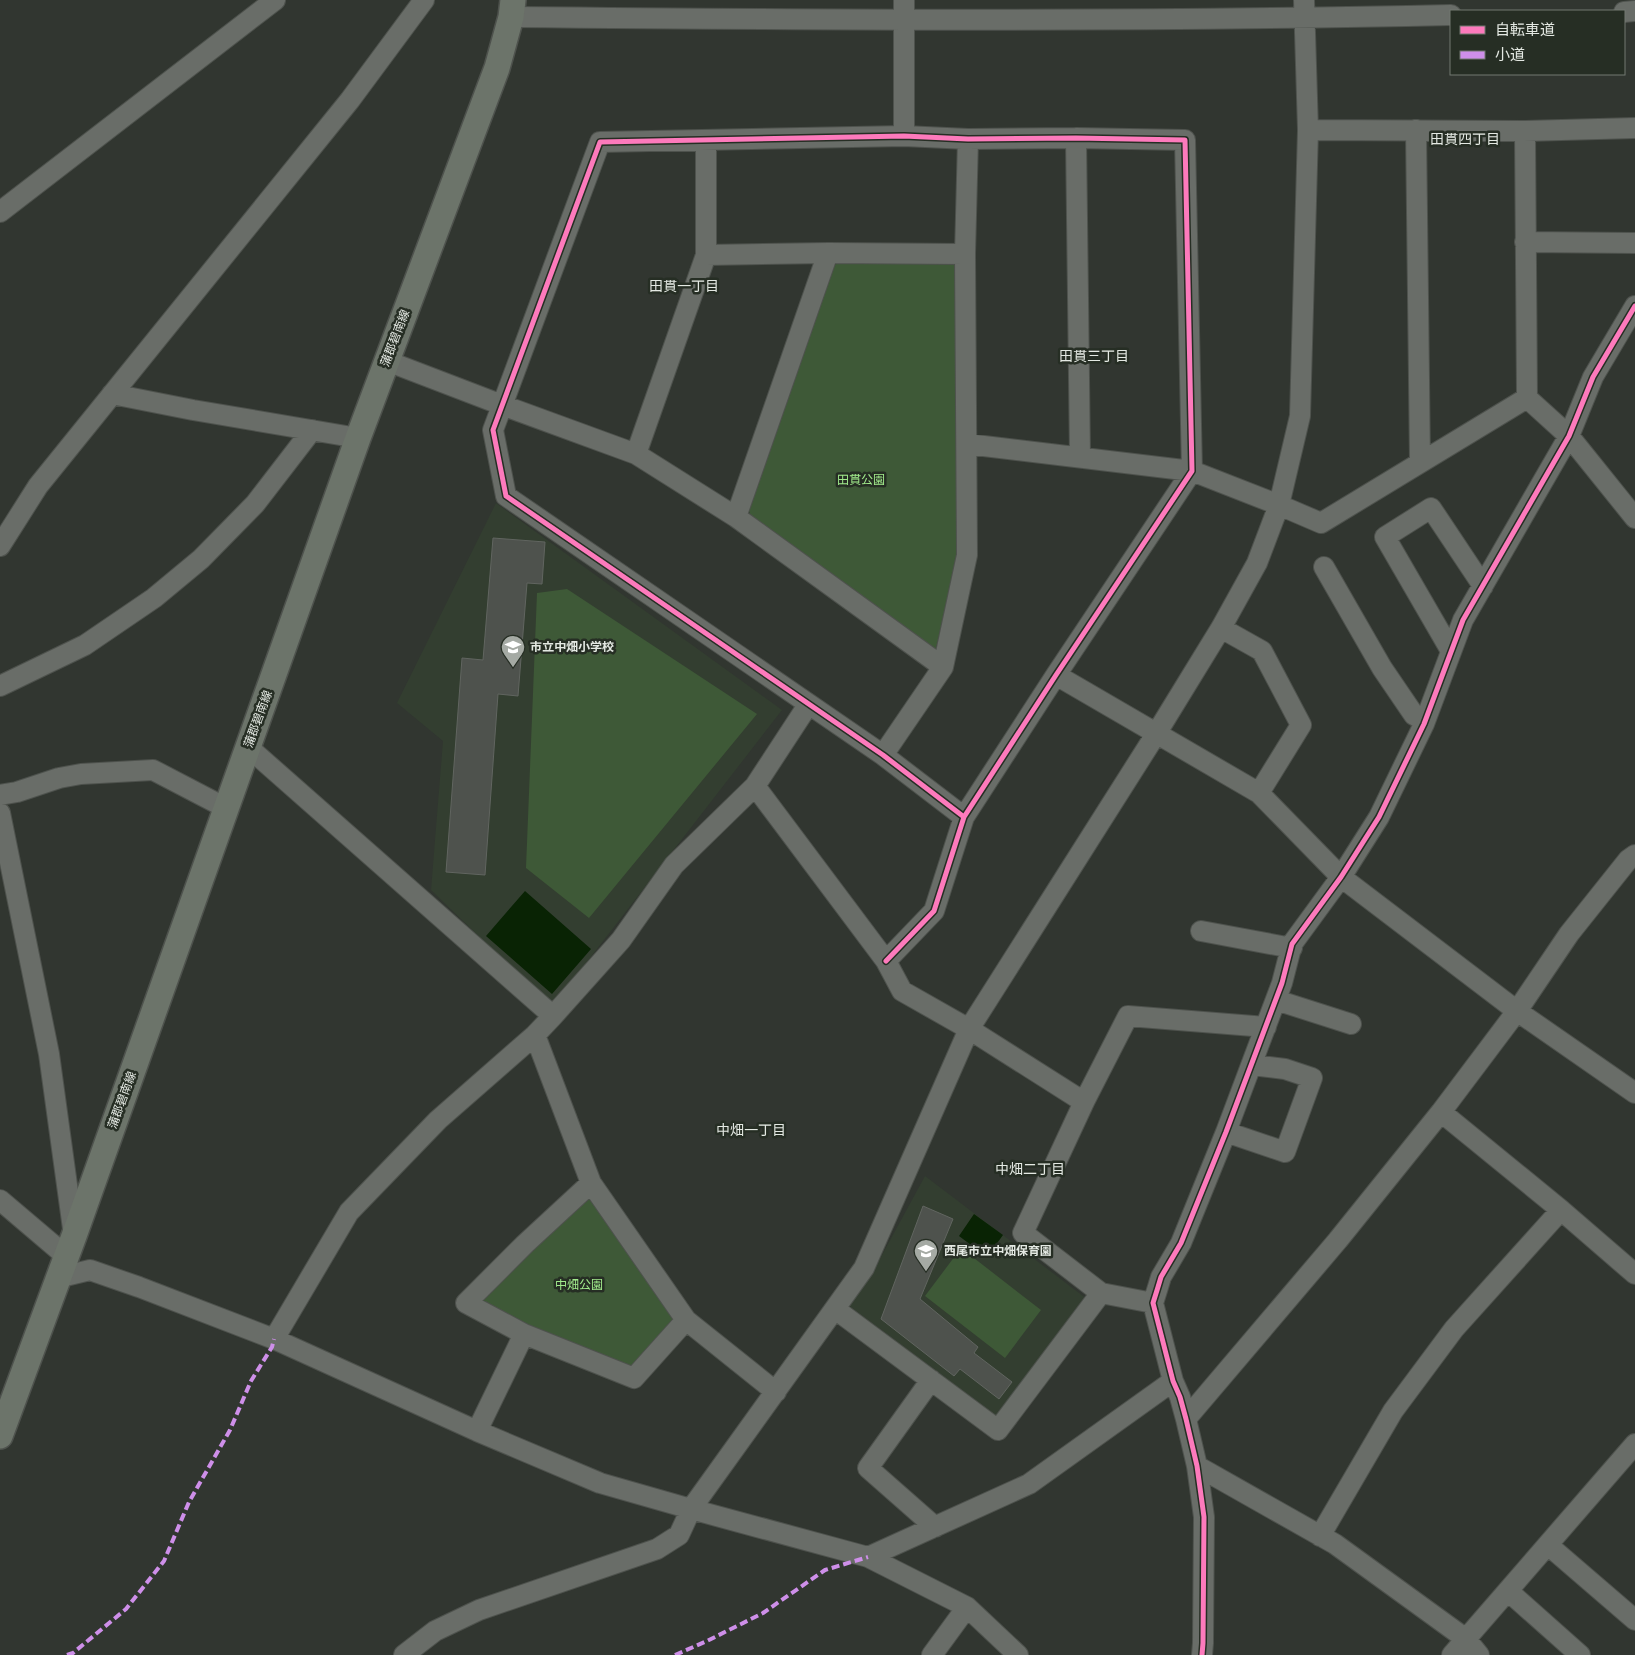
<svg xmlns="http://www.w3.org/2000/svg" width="1635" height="1655" font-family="'PT Sans Narrow','Noto Sans JP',sans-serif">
  <rect width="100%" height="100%" fill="#313630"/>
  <path fill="#333e30" d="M496,503L782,710L552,1007L431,890L443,741L397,703Z
    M925,1176L1087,1299L996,1416L848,1305L870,1277Z"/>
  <path fill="#3e5937" d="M842,260L951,261L957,264L958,553L935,653L751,520L749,510L832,267Z
    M567,589L757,714L589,918L526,868L537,593Z
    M589,1197L674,1320L631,1368L528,1327L478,1301Z
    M961,1248L1041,1310L1005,1358L925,1296Z"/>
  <path fill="#092304" d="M525,891L591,949L552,994L486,936Z
    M974,1214L1003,1235L987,1257L959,1236Z"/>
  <path fill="#4e524d" stroke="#616560" d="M493,538L545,542L542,584L527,583L518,696L498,694L485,875L446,872L462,658L483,660Z
    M923,1206L953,1219L920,1299L978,1347L974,1353L1012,1382L999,1399L960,1369L954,1376L881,1319Z"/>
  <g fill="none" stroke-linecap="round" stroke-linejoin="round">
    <g stroke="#4e524d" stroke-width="22">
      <path id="minor" d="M1624,12L1635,11
        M511,17C824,20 1138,22 1451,15
        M1308,130L1525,131L1635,128
        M1416,130L1420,462
        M1525,131L1527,398L1569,436L1635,518
        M904,136V0
        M1076,138L1080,457
        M0,212L275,0
        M1525,242L1635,243
        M706,255L828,253L965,254
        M387,361L502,405L636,454L736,517L943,667
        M112,394L193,410L358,438
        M967,444L1192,471L1279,505L1321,523L1527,398
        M636,454L706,255V141
        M736,517L828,253
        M0,546L38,486L350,100L424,0
        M1324,567L1382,668L1414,715L1425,721
        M1221,628L1262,651L1301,725L1259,793
        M1451,651L1385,537L1431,508L1483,586
        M1056,675L1259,793L1341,877L1517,1011L1635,1093
        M0,686L85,645L154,598L201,559L255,504L312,430
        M248,747L553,1016
        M883,755L943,667L967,555L965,254L968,139
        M755,786L886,961L902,991L969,1029L1084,1102
        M0,795L17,792L59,778L81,774L153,770L226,808
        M0,813L49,1054L74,1236
        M1201,931L1292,948
        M886,961L934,911L964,817L1056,675L1192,471L1185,140L1076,138L968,139L904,136L600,142L493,430L506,496L883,755L964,817
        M1276,1000L1351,1024
        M535,1035L591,1183L686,1320L776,1392
        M1441,1112L1561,1210L1635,1274
        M1226,1132L1285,1152L1312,1078L1285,1069L1252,1065
        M591,1183L525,1244L466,1303L524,1334L634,1378L686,1320
        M0,1200L66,1256
        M57,1278L90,1270L139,1287L274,1339L477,1431L600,1483L691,1509L868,1557L967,1607L1018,1655
        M1153,1303L1101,1293L1023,1233L1084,1102L1128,1016L1266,1027
        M835,1309L998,1430L1101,1293
        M274,1339L349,1212L438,1120L535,1035L553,1016L621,940L674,865L755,786L808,705
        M931,1380L868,1468L935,1527
        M1186,1419L1338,1240L1441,1112L1517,1011L1569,934L1628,860L1635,855
        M477,1431L524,1334
        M1197,1466L1335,1544L1466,1639L1479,1655
        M1320,1536L1393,1411L1454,1329L1561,1210
        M1548,1545L1635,1620
        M868,1557L1029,1484L1173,1381
        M1508,1591L1580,1655
        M404,1655L435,1631L479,1610L657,1549L679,1535L691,1509L864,1268L969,1029L1156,734L1221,628L1257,563L1279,505L1300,416L1308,130L1304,0
        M932,1655L967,1607
        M1202,1655L1203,1643L1204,1517L1197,1466L1186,1419L1180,1397L1173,1381L1153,1303L1158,1287L1161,1277L1181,1243L1226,1132L1282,983L1292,944L1341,877L1379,817L1424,724L1463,620L1569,436L1593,377L1635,306
        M1452,1655L1635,1444"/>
    </g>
    <g stroke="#4e524d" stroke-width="28">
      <path id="major" d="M0,1436L74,1236L358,438L497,68L511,17L513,0"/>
    </g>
    <use href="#minor" stroke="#696d68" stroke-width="20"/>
    <use href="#major" stroke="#6c746a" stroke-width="25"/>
    <path stroke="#ce8fe9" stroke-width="4" stroke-dasharray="8 4" stroke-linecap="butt" d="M67,1655L73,1653L126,1609L164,1561L189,1502L230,1430L251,1381L272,1347L274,1339
      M675,1655L707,1641L763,1613L825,1570L868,1557"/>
    <g stroke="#262e24" stroke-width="8">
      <path id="cycleway" d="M886,961L934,911L964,817L1056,675L1192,471L1185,140L1076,138L968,139L904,136L600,142L493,430L506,496L883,755L964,817
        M1202,1655L1203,1643L1204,1517L1197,1466L1186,1419L1180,1397L1173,1381L1153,1303L1158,1287L1161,1277L1181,1243L1226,1132L1282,983L1292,944L1341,877L1379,817L1424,724L1463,620L1569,436L1593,377L1635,306"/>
    </g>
    <use href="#cycleway" stroke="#fd7abc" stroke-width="5"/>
  </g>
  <defs>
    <g id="school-pin" transform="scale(1.25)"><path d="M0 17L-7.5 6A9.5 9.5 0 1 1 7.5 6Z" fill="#a5aaa4" stroke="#262e24"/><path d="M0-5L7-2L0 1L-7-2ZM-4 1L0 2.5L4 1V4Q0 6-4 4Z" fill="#fff"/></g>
  </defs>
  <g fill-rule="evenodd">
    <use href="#school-pin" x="513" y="647"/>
    <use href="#school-pin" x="926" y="1251"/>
  </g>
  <g text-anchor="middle" stroke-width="5" stroke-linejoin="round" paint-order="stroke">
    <g font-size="12" fill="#e4e9e3" stroke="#262e24">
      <text transform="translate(395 338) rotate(-69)" y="4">蒲郡碧南線</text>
      <text transform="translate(258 719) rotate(-70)" y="4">蒲郡碧南線</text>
      <text transform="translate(122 1100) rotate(-70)" y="4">蒲郡碧南線</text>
    </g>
    <g font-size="12" fill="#a1eb8c" stroke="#262e24">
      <text x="861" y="484">田貫公園</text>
      <text x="579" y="1289">中畑公園</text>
    </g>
    <g font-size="12" font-weight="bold" fill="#e4e9e3" stroke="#262e24" text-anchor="start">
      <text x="530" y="651">市立中畑小学校</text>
      <text x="944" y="1255">西尾市立中畑保育園</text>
    </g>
    <g font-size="14" fill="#e4e9e3" stroke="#262e24">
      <text x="1465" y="144">田貫四丁目</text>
      <text x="684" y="291">田貫一丁目</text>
      <text x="1094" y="361">田貫三丁目</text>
      <text x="751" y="1135">中畑一丁目</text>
      <text x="1030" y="1174">中畑二丁目</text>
    </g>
  </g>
  <rect x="1450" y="10" width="175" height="65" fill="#262e24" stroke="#727970"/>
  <rect x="1460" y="26" width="25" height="8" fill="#fd7abc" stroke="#727970"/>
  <text x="1495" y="35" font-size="15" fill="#e4e9e3">自転車道</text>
  <rect x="1460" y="51" width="25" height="8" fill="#ce8fe9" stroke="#727970"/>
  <text x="1495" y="60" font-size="15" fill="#e4e9e3">小道</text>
</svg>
